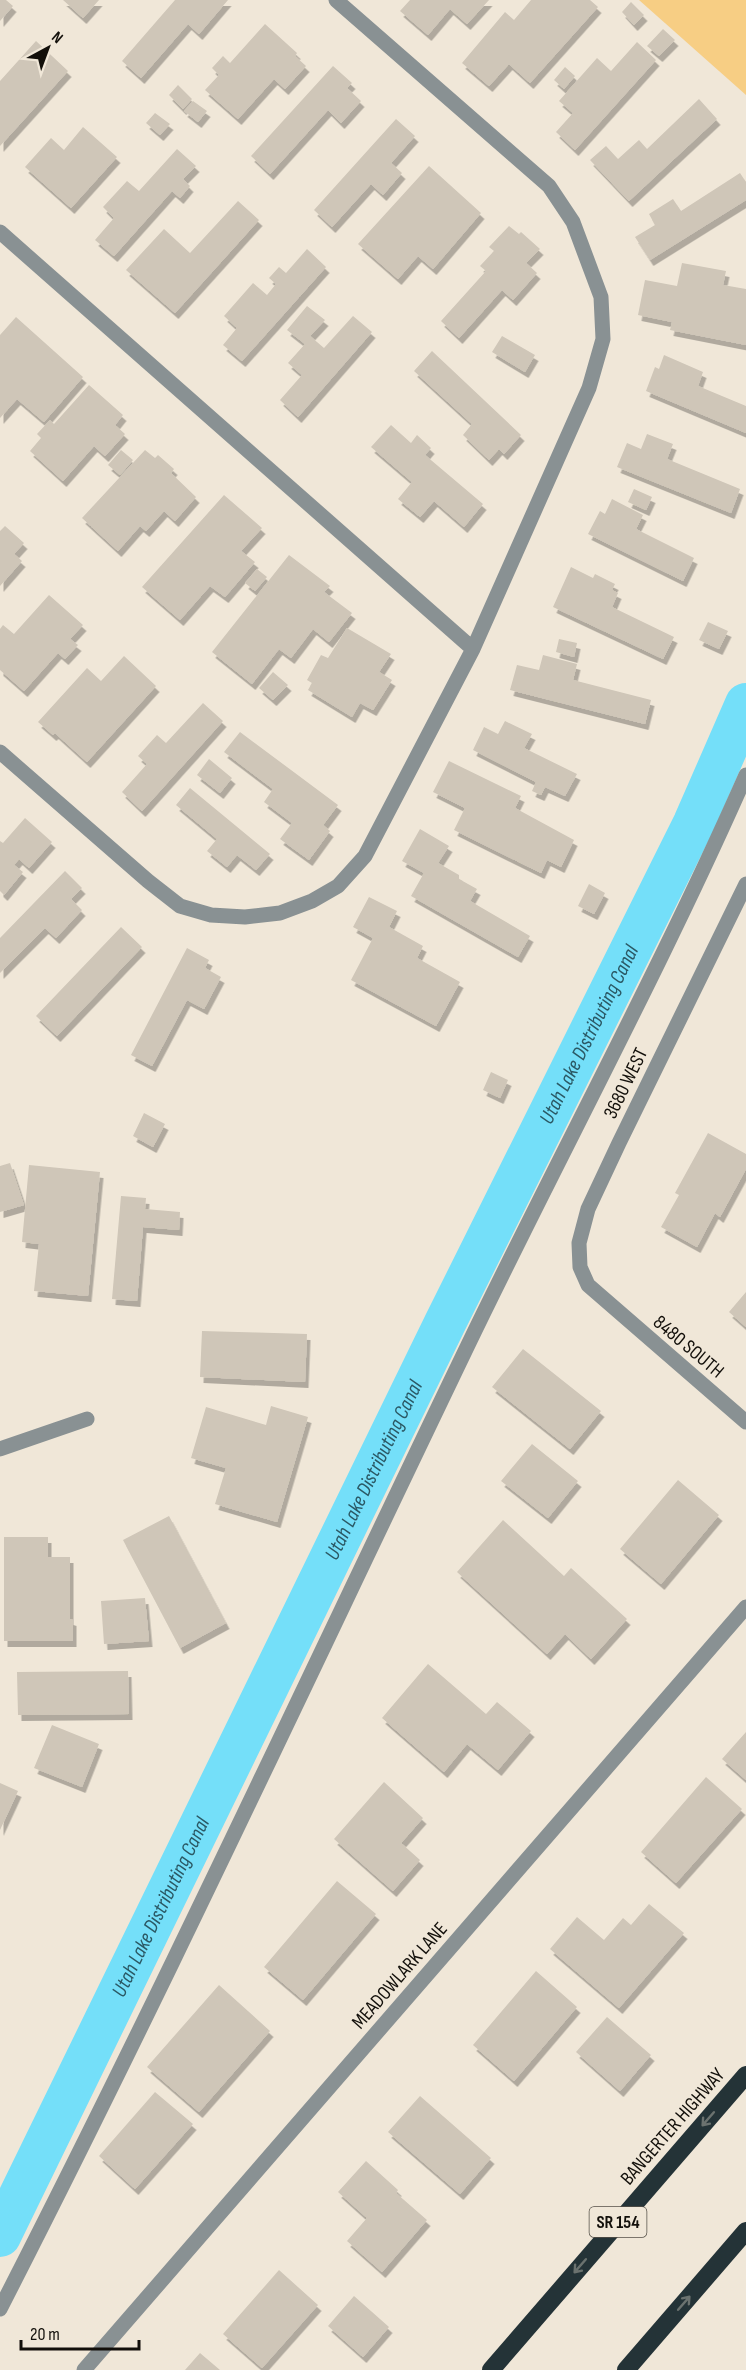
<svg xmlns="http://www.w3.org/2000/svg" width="746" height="2370" font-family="'Sofia Sans Condensed',sans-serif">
  <defs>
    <filter id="shadow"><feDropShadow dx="3.5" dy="6" stdDeviation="0" flood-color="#0004"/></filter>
  </defs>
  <rect width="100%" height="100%" fill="#f0e7d8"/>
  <path fill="#f7ce84" d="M639,0H746V95Z"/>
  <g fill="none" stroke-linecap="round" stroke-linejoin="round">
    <path stroke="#74dff9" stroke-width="42" id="s1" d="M0,2236L445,1323L694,823L746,704"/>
  </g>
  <path fill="#cfc6b8" filter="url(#shadow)" d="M0,0H6L13,6L0,21Z
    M63,0H99L83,18Z
    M175,0H228L199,34L188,24L141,78L122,61Z
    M410,0H489L467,24L450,9L428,35L400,11Z
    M531,0H590L598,7L530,83L509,64L489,86L462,63L505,12L514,20Z
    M631,2L644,15L634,25L622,12Z
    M265,24L297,53L295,56L306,66L285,89L274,79L238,119L205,90L219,75L212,68L223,56L230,63Z
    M663,29L675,40L659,56L647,46Z
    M36,41L68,71L0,146V81Z
    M637,42L656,60L575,150L556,132L573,113L559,101L597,58L611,71Z
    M333,66L352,83L347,88L361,101L341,123L328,110L270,174L251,156Z
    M565,67L575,76L564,89L554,80Z
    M178,85L192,99L183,109L169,95Z
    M699,99L717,119L629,201L590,160L606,146L618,159L639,140L647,149Z
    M193,101L207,111L198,122L184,111Z
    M155,113L170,124L160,135L146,123Z
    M396,119L415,136L391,163L402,173L383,195L371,184L332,227L314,210Z
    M83,127L117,157L71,208L25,167L51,138L64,150Z
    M177,149L196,166L183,179L190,186L180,198L172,191L114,256L95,240L114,218L103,207L127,181L139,191Z
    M429,166L481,213L433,269L418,256L398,279L358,244Z
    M740,173L746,182V200L650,260L635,237L655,225L649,214L673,199L681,211Z
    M238,201L259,220L175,313L126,270L164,229L190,253Z
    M509,226L519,234L521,232L540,249L526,263L537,273L513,300L502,290L459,338L441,321L486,271L480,266L494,251L489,247Z
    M307,249L326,267L242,361L223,345L237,328L224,316L253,283L267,295L276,284L269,278L279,267L286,273Z
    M682,263L726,271L723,285L746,289V345L670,330L672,322L638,315L645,280L677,286Z
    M307,306L325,320L310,336L324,348L353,316L372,332L298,417L280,400L302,375L288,363L305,344L287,330Z
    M16,317L83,377L44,422L17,399L0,418V335Z
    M502,336L535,355L525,372L492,352Z
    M432,351L521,435L504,454L499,449L489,460L463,435L472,424L414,371Z
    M664,355L703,372L698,386L746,406V433L646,391L655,367L659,369Z
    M89,385L123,415L115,425L125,434L105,456L94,446L63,481L30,451L41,438L37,434L50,420L54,424Z
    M391,425L411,443L417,435L431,448L425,455L483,504L464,527L434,501L420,517L398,499L412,482L371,447Z
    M647,434L673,444L667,459L740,489L731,513L617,467L627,443L641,449Z
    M121,450L133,460L120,475L108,465Z
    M145,450L155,458L158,455L174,469L171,473L196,497L175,521L164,511L146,531L140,526L118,551L82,518Z
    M634,489L652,497L646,510L628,502Z
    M224,495L262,528L241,551L255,562L225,597L210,586L180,620L142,587Z
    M612,499L643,515L636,529L694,558L683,581L588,534L600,511L605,514Z
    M5,526L24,543L14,554L22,561L0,586V531Z
    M289,555L330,586L324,592L352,613L329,642L313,629L291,658L279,649L252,684L212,652Z
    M571,567L593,578L595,574L615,584L612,590L618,593L612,607L674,637L663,659L553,607Z
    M257,569L267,577L255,591L245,583Z
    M49,595L83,625L70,639L78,645L65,659L58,653L24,691L0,670V629L3,625L14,634Z
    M708,622L728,631L719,649L699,640Z
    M347,628L391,654L379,672L392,680L373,710L360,703L352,717L308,690L312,683L307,680L321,655L328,658Z
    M559,639L577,643L574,657L556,652Z
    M543,655L577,664L573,680L651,700L645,724L510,690L517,665L539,670Z
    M124,656L156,686L87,762L55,733L53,735L38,722L87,668L101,681Z
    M273,672L288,685L273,700L259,688Z
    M203,703L223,721L142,811L122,792L147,764L138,756L157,735L166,743Z
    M505,721L532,734L524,748L577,774L565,796L545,787L541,795L532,791L536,782L473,750L484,727L498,734Z
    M240,732L338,805L323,825L330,831L309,860L280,839L292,823L264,802L273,789L224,752Z
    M209,759L232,778L220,793L197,775Z
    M449,761L521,796L515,808L574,840L561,867L547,860L541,873L454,830L465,808L433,792Z
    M190,788L270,854L256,870L237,855L227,867L207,851L217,839L176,805Z
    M25,818L52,842L29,868L19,859L14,865L23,872L4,895L0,891V841L3,843Z
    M420,829L449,846L438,863L459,875V879L477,889L470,901L530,936L518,957L411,896L424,873L402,861Z
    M65,871L82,888L71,899L82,910L56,938L45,928L0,973V938Z
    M589,884L605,893L594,914L578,906Z
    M369,897L397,911L389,927L423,946L417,958L460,982L436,1026L351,980L373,938L353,927Z
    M121,927L142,947L57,1036L36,1016Z
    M187,948L209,960L205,968L221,977L204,1009L187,1000L152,1066L131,1055Z
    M491,1072L508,1080L500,1098L483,1090Z
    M144,1113L165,1124L153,1147L133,1136Z
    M708,1133L746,1154V1169L720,1217L715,1213L697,1247L661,1227L679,1195L675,1193Z
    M10,1163L24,1205L0,1212V1166Z
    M29,1165L100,1172L88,1296L34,1291L39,1244L22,1242Z
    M121,1196L146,1198L145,1209L180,1212L179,1230L143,1227L137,1301L112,1299Z
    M746,1292V1327L729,1312Z
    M202,1331L307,1334L305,1382L200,1377Z
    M523,1349L601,1411L570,1449L492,1387Z
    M271,1406L308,1417L277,1522L215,1504L226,1468L191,1458L206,1407L266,1425Z
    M532,1444L578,1481L548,1518L501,1481Z
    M678,1480L719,1515L661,1584L620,1549Z
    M169,1516L226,1623L180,1648L123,1540Z
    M503,1520L564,1576L571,1568L627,1619L591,1659L565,1634L547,1654L457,1572Z
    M4,1537H48V1557H70V1619L73,1620V1641H4Z
    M145,1598L149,1641L104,1644L101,1601Z
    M428,1664L486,1714L497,1702L531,1731L498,1770L467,1744L444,1772L382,1718Z
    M128,1671L129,1714L18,1715L17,1672Z
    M52,1725L99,1744L82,1787L34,1768Z
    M746,1732V1780L722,1759Z
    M706,1777L742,1809L676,1883L641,1852Z
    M384,1782L423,1818L401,1843L420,1860L393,1891L334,1839Z
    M0,1783L18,1791L0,1830Z
    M337,1881L376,1914L303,2000L264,1967Z
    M649,1904L684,1933L619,2008L550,1949L577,1917L604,1940L623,1918L631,1925Z
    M536,1971L577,2007L514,2081L473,2045Z
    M219,1985L270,2031L199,2112L147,2067Z
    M607,2017L651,2055L620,2091L576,2052Z
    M155,2092L193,2124L135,2189L99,2156Z
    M420,2096L491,2158L460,2194L388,2132Z
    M366,2161L398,2190L396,2193L427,2220L382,2272L347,2241L367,2218L338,2192Z
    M279,2270L318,2305L262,2368L223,2334Z
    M354,2296L389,2327L363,2357L328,2326Z
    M200,2353L220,2370H185Z"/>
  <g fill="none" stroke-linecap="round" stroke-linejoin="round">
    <path stroke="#899193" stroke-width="15" d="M0,232L473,649
      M0,752L148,881L180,906L211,915L245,917L280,913L312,901L338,886L365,856L473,649L589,388L603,339L601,297L573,222L549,186L336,0
      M0,2309C163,1991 313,1667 468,1345C560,1154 661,968 746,775"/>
    <path stroke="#899193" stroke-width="15" d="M746,884L619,1143L588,1209L579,1243L580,1267L588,1285L746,1422
      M0,1449L87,1419
      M84,2370L746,1607"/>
    <path stroke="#243337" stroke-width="18" d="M491,2370L746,2075
      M626,2370L746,2231"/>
  </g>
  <defs><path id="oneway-shaft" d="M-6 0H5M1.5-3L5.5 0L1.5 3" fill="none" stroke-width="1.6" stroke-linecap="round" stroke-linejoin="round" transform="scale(1.5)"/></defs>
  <g stroke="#6b726f">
    <use href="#oneway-shaft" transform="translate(708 2119) rotate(131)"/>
    <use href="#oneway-shaft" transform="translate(580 2266) rotate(131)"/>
    <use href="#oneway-shaft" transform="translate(684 2303) rotate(-49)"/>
  </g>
  <g text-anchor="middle" stroke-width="6" stroke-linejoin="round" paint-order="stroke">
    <rect fill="#f0e7d8" stroke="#555048" stroke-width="1.5" x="589.5" y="2207" width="57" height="30" rx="4.5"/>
    <g font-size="18" font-weight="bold" fill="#120f0a">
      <text x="618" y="2228">SR 154</text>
    </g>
    <g font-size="20" fill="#120f0a" stroke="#f0e7d8">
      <text transform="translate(625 1083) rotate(-64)" y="7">3680 WEST</text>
      <text transform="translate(689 1346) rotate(40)" y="7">8480 SOUTH</text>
      <text transform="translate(399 1975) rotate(-49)" y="7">MEADOWLARK LANE</text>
      <text transform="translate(672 2126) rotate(-49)" y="7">BANGERTER HIGHWAY</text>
    </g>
    <g font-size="21" font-style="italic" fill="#2b5965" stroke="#f0e7d8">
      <text dy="7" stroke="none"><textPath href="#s1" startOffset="1338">Utah Lake Distributing Canal</textPath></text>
      <text dy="7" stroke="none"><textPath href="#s1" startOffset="852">Utah Lake Distributing Canal</textPath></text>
      <text dy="7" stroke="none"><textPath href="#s1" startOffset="366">Utah Lake Distributing Canal</textPath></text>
    </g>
  </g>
  <g transform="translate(48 48) rotate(41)" stroke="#f0e7d8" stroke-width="4.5" paint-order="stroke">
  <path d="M0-4.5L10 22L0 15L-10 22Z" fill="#120f0a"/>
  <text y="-9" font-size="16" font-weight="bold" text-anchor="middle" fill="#120f0a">N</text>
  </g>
  <path d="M21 2340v9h118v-9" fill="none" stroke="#120f0a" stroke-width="3"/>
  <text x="30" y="2340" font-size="18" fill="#120f0a" stroke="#f0e7d8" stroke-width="4.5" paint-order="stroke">20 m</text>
</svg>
